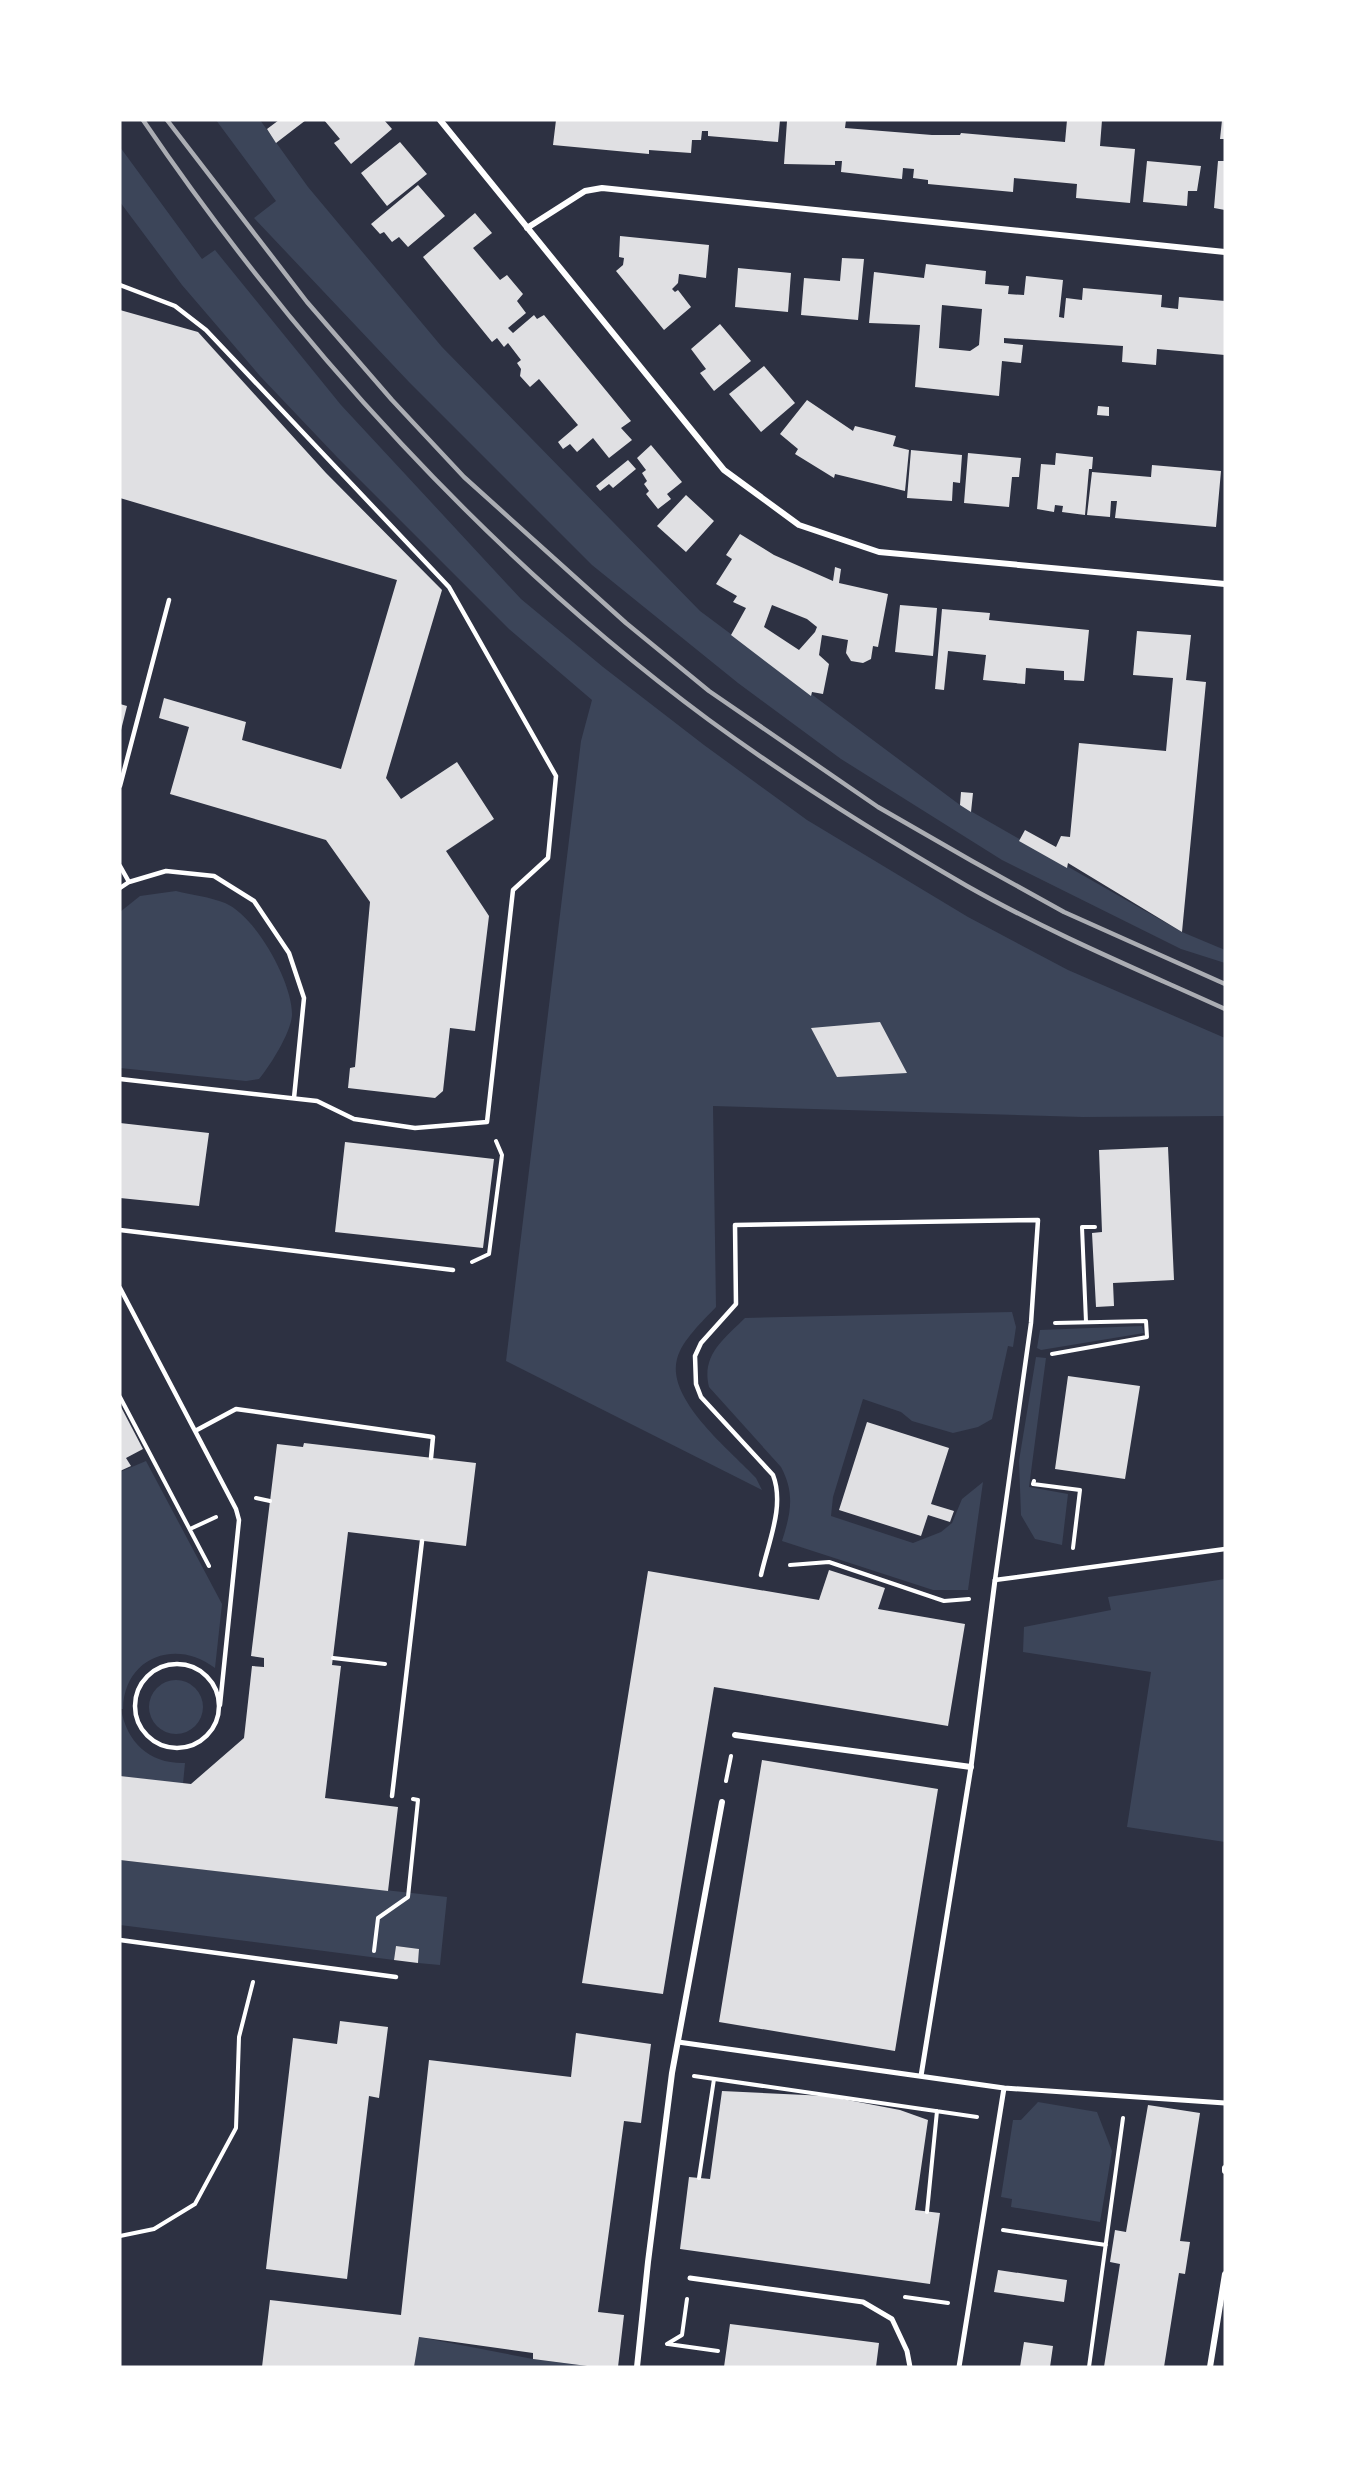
<svg xmlns="http://www.w3.org/2000/svg" width="1345" height="2487" font-family="Cabin,sans-serif">
  <rect width="100%" height="100%" fill="#2d3142"/>
  <path fill="#3c4559" d="M216,120H260L308,187L442,347L700,611L960,805L1182,932L1225,950V963L1181,949L1002,860L841,759L738,683L592,565L409,382L254,218L276,201Z
    M120,147L202,259L215,250L341,405L521,599L603,667L704,745L807,820L968,917L1068,970L1225,1038V1116L1083,1117L713,1106L716,1307C703,1321 682,1340 677,1359C666,1400 731,1451 756,1478L762,1490L506,1361L581,741L592,700L509,629L337,457L260,376L182,285L120,202Z
    M176,891C192,895 210,897 225,903C256,916 292,982 292,1014C292,1031 270,1066 259,1079L246,1081L120,1068V912L140,896Z
    M1012,1312L1016,1327L1013,1347L1008,1346L992,1419L978,1427L953,1433L912,1421L901,1412L863,1399L833,1497L831,1516L913,1543L941,1532L952,1523L962,1499L983,1482L968,1590H933L782,1541C791,1513 795,1493 781,1467L709,1387C701,1355 724,1339 745,1318Z
    M1142,1326L1144,1333L1041,1350L1037,1348L1040,1330Z
    M1036,1357L1046,1358L1029,1487L1068,1494L1062,1545L1035,1539L1021,1515L1019,1461Z
    M146,1461L222,1604L215,1668C176,1638 124,1657 123,1709H121C127,1743 150,1764 185,1763L183,1784L120,1776V1472Z
    M1225,1579V1842L1127,1827L1151,1672L1023,1652L1024,1627L1111,1610L1108,1597Z
    M149 1707a27 27 0 1 1 54 0a27 27 0 1 1-54 0Z
    M120,1860L447,1897L440,1965L418,1963L419,1949L396,1946L394,1960L120,1925Z
    M1038,2102L1097,2112L1112,2151L1100,2222L1011,2207L1012,2199L1001,2197L1013,2120H1021Z
    M419,2337L533,2359L595,2367H414Z"/>
  <path fill="#e0e0e3" fill-rule="evenodd" d="M279,120H306L276,143L267,129Z
    M324,120H384L392,129L351,164L334,143L340,139Z
    M556,120H780L778,142L708,136V131H702L701,140H692L691,153L649,150V154L553,145Z
    M846,120L845,128L932,135H960L961,133L1065,142L1067,120H1102L1100,146L1135,149L1130,203L1076,198L1077,184L1014,178L1013,192L928,184V180L913,178L914,169L903,168L902,179L841,172L842,161H835V165L784,164L787,121Z
    M1222,120H1225V139H1220Z
    M400,142L427,174L387,206L361,173Z
    M1147,161L1201,166L1197,191H1188L1187,206L1143,202Z
    M1218,161H1225V210L1214,208Z
    M418,185L445,216L408,247L399,237L392,242L384,232L380,234L371,224Z
    M475,213L492,233L473,248L500,280L507,275L523,294L517,301L526,313L508,328L513,333L534,315L537,319L544,315L631,421L621,428L632,440L609,458L593,438L577,452L570,444L563,449L558,442L578,425L539,379L530,387L520,376L521,369L517,363L521,360L508,343L504,347L497,338L492,342L423,257Z
    M620,236L709,245L706,278L679,274L678,283L672,289L675,292L678,290L691,307L664,330L616,271L623,265L624,258L619,257Z
    M842,258L864,259L858,320L801,315L804,278L840,281Z
    M926,264L986,271L985,284L1009,286L1008,294L1024,295L1026,276L1063,280L1059,317L1064,318L1066,298L1082,300L1083,288L1162,295L1161,307L1178,309L1179,297L1225,301V355L1157,349L1156,365L1122,362L1123,346L1004,338V343L1023,345L1021,363L1002,361L999,396L915,387L920,325L869,323L874,272L924,278ZM942,305L982,309L979,345L970,351L939,348Z
    M738,268L791,273L788,312L735,307Z
    M120,310L198,332L326,473L442,590L386,778L401,799L457,762L494,819L446,851L489,916L475,1031L450,1028L443,1091L435,1098L348,1088L350,1068L355,1067L370,902L326,840L170,794L189,727L159,718L164,698L246,722L242,740L341,769L397,580L120,498Z
    M720,324L751,361L714,391L700,373L706,369L691,349Z
    M764,366L795,403L761,432L729,394Z
    M807,400L853,431L855,426L896,436L893,446L909,450L905,491L835,474L834,478L795,454L798,449L780,434Z
    M1098,406L1109,407V416L1097,415Z
    M651,445L682,482L667,494L671,499L658,509L646,494L649,491L644,484L647,481L642,473L646,470L637,458Z
    M911,450L962,455L960,483L953,482L952,501L907,498Z
    M968,453L1021,458L1019,477H1012L1009,507L964,503Z
    M1056,453L1093,457L1092,469H1089L1085,515L1062,512L1063,506L1055,505L1054,512L1037,509L1041,464L1055,465Z
    M628,460L636,469L613,488L609,484L600,491L596,486Z
    M1152,465L1221,471L1216,527L1115,518L1117,501H1111L1110,517L1087,515L1092,472L1151,477Z
    M686,495L714,521L686,552L657,526Z
    M740,534L774,555L833,581L835,567L841,569L839,583L888,594L878,647L873,646L871,659L863,663L851,661L846,653L848,640L822,635L819,655L829,664L823,694L812,692L811,696L731,635L746,608L733,602L737,596L716,584L732,559L726,555ZM772,605L807,619L817,627L815,632L799,650L764,627Z
    M900,605L937,608L933,656L895,652Z
    M942,609L990,613L989,620L1089,630L1084,681L1064,680V671L1026,668L1025,684L983,680L986,655L948,651L944,690L935,689Z
    M1137,631L1191,635L1186,680L1206,682L1182,932L1068,863L1067,868L1019,841L1025,830L1056,847L1061,836L1070,837L1079,743L1166,751L1173,678L1133,675Z
    M120,704L127,706L121,730H120Z
    M961,792L973,793L971,812L960,805Z
    M880,1022L907,1073L837,1077L811,1028Z
    M120,1123L209,1133L199,1206L120,1198Z
    M345,1142L494,1159L483,1248L335,1232Z
    M1168,1147L1174,1280L1113,1283L1114,1306L1096,1307L1092,1233L1102,1232L1099,1150Z
    M1068,1376L1140,1386L1125,1479L1055,1469Z
    M120,1405L143,1449L126,1458L131,1466L120,1471Z
    M867,1422L949,1448L931,1504L954,1511L950,1522L928,1515L921,1536L839,1510Z
    M304,1443L476,1463L466,1546L348,1532L332,1665L341,1666L325,1798L398,1807L388,1891L120,1860V1776L191,1784L244,1738L252,1666L264,1667V1658L251,1656L277,1444L303,1447Z
    M829,1570L885,1588L878,1609L965,1624L948,1726L714,1687L663,1994L582,1983L648,1571L819,1600Z
    M762,1760L938,1789L895,2051L719,2022Z
    M396,1946L419,1949L418,1963L394,1960Z
    M340,2021L388,2027L379,2098L369,2096L347,2279L266,2269L293,2038L337,2044Z
    M576,2033L651,2044L641,2123L624,2121L598,2312L624,2315L618,2367H595L533,2359V2353L419,2337L414,2367H262L270,2300L401,2315L429,2060L571,2077Z
    M722,2091L827,2096L900,2110L928,2120L915,2210L940,2213L930,2284L680,2249L689,2177L710,2179Z
    M1148,2105L1200,2113L1180,2241L1190,2242L1185,2274L1179,2273L1164,2367H1104L1120,2264L1110,2262L1115,2230L1126,2232Z
    M998,2270L1067,2280L1064,2302L994,2292Z
    M730,2324L879,2343L876,2367H724Z
    M1024,2342L1053,2346L1050,2367H1020Z"/>
  <g fill="none" stroke-linecap="round" stroke-linejoin="round">
    <path stroke="#fff" stroke-width="4" d="M472,1262L489,1254L502,1155L496,1141
      M1086,1322L1082,1227H1095
      M1052,1354L1147,1337L1146,1321L1055,1323
      M120,1397L209,1566
      M1034,1481L1033,1484L1080,1490L1073,1548
      M256,1498L270,1501
      M190,1529L216,1517
      M790,1565L829,1562L944,1601L969,1599
      M333,1658L385,1664
      M726,1781L731,1756
      M374,1951L378,1918L408,1897L418,1800L413,1799
      M694,2076L977,2117
      M699,2178L714,2079
      M927,2212L937,2111
      M1003,2230L1106,2245
      M120,2236L154,2229L195,2204L236,2128L239,2037L253,1982
      M905,2297L948,2303
      M667,2344L682,2335L687,2299
      M668,2344L718,2351
      M1089,2367L1123,2118"/>
    <path stroke="#fff" stroke-width="4.5" d="M120,285L175,306L206,330L449,587L556,776L548,858L513,890L487,1122L415,1128L354,1119L317,1101L120,1079
      M120,786L169,600
      M120,866L129,882
      M120,888L129,882L166,871L214,876L254,901L289,953L304,998L294,1098
      M120,1230L453,1270
      M120,1288L236,1509L239,1520L220,1705
      M195,1431L236,1409L433,1437L431,1458
      M761,1575C768,1543 785,1506 773,1475L701,1397L696,1384L695,1356L701,1343L736,1304L735,1225L1038,1220L1031,1323L995,1580L1225,1549
      M135 1706a42 42 0 1 1 84 0a42 42 0 1 1-84 0Z
      M392,1796L422,1541
      M120,1940L396,1977"/>
    <path stroke="#fff" stroke-width="5" d="M678,2042L1004,2088L1225,2103
      M921,2076L971,1767L995,1580
      M690,2278L863,2302L892,2319L907,2351L910,2367
      M959,2367L1004,2088"/>
    <path stroke="#fff" stroke-width="6" d="M440,120L724,470L799,525L879,552L1225,584
      M527,228L585,191L602,188L1225,252
      M735,1735L971,1767
      M1225,2168V2171
      M637,2367L648,2262L672,2073L722,1802
      M1210,2367L1225,2274"/>
    <path stroke="#abadb3" stroke-width="4.5" d="M143,120C296,345 490,558 709,720C791,780 879,835 967,886C1050,933 1139,970 1225,1009
      M167,120L307,302L392,400L464,477L626,623L709,691L878,807L972,861L1064,912L1225,984"/>
  </g>
  <rect width="1345" height="2487" fill="none" stroke="#ffffff" stroke-width="243"/>
</svg>
